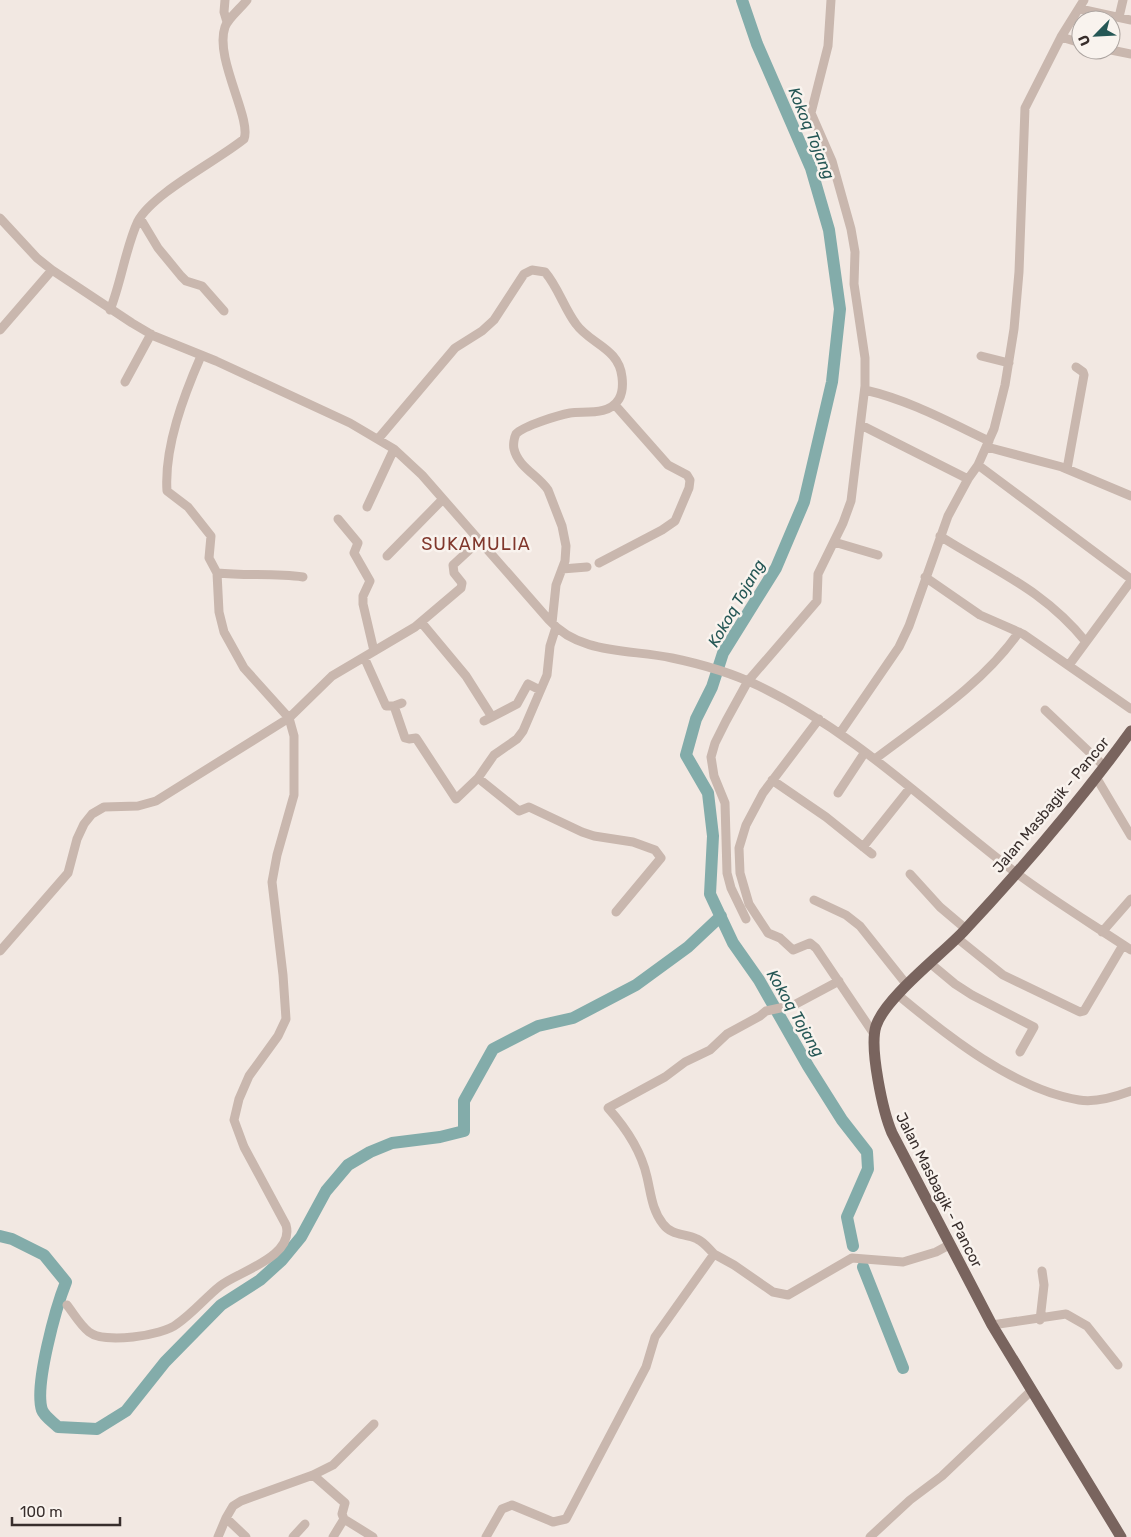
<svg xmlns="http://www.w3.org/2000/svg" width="1131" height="1537" font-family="Rubik,sans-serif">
  <rect width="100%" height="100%" fill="#f2e8e2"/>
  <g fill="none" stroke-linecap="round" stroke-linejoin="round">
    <path stroke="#83acaa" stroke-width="12" d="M742,0L757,44L811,168L829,230L840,309L832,382L804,502L776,568L723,653L712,687L696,719L686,755L708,793L713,836L710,894L733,943L759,980L808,1066L842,1120L867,1152L868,1169L847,1217L853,1246
      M0,1236L12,1239L44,1255L66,1282C56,1307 34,1386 42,1410C44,1416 53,1422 58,1427L97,1429L126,1411L165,1362L221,1305L260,1280L282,1260L301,1237L326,1191L348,1165L370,1152L392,1143L440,1137L464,1131V1101L493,1049L538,1026L573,1018L636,985L688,947L721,916
      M863,1267L903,1368"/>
    <path stroke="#c9b7ae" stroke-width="9" d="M225,0L224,12L227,22
      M1080,9L1131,20
      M1119,17L1123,0
      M1081,43L1061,37L1084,0
      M1111,50L1131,54
      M0,218L37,258L52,270L132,323L154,336L216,361L350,423L394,449L422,475L549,620C580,655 630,649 672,658C701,664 732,673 759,686C855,732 931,808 1015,872C1052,900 1092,924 1131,950
      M140,218L158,248L181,276L186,281L202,286L224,311
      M110,310C121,283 126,246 138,221C153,193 217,161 244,139C252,119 214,58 225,27C228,18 241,8 247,0
      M0,330L52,270
      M981,356L1009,363
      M125,382L151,334
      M865,390C909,400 949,422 989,441
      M861,425L968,479
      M378,439L455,348L482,331L494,320L524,274L532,270L545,272C558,287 564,308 576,324C590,344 619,348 622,377C623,385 623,392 619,399C609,416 585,411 570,413C559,415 523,426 516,434C514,438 513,445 514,449C518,467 539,476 548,490L562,526L566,546L565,561L556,585L552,623
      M987,447L1062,467L1131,496
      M978,465L1131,579
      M1067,469L1084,375L1083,372L1076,367
      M367,507L394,449
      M338,519L358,543L354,553L370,581L363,596V604L374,651
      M940,536C995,571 1043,589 1086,642
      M834,542L878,555
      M387,556L443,499
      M599,563L662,530L675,521L689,488L690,480L687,475L668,465L615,405
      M562,569L587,567
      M217,573C246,576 274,573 303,577
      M925,577L980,615L1023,634L1131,709
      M421,622L466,676L492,717L484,721
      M364,657L386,706H394
      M1069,665L1131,581
      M402,703L394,706L405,738L409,739L416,738L456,799L478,778L519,811L529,807L582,832L594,836L633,842L655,850L661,858L616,912
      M1045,710L1104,766
      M492,717L517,704L528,684L540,690
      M819,719L763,793L746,825L739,848L740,873L749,904L768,933L780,938L793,950L810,943L816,948L874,1034
      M840,733L899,647L909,626L948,516L968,479L978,465L994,429L1005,385L1014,329L1019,272L1025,108L1061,37
      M875,759C925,721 983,684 1019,632
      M1096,777L1131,836
      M478,778L494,755L517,739L523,731L547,675L550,646L556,627
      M772,780L826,817L872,854
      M838,793L865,752
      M863,847L910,788
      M910,874L940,907L966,929
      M814,900L846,915L860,926L907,985
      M746,919L731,888L727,873L725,803L714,776L711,757L715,743L726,721L748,681L817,601L818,574L843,523L851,501L865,386V358L854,284L855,252L851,229L832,161L811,113L828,46L831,0
      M1102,932L1131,899
      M957,938L1003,975L1080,1012L1084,1011L1123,945
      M0,951L68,873L77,839L84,824L92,814L104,807L138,806L156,801L289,718L332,676L415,627L461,588L462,583L454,573L453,565L479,541
      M931,964L955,984L972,995L1034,1027L1020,1052
      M898,995C946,1035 1015,1090 1079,1100C1096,1103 1115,1097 1131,1091
      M714,1254C708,1248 704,1242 697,1239C684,1233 672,1236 663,1224C652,1210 651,1194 647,1177C641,1150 626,1128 608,1108L665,1077L685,1062L710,1050L727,1034L760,1016L766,1011L794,1005L839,981
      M67,1305C74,1314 80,1325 89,1332C104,1344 162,1336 177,1324C193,1313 205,1298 220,1286C237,1272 295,1257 286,1225L244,1147L234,1120L239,1099L249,1076L278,1036L286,1019L283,975L272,882L277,855L294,795V736L289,718L244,668L224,632L219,612L217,573L209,558L211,536L188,507L167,491C164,447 184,395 201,356
      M1040,1320L1044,1285L1042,1271
      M992,1325L1066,1314L1087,1326L1118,1365
      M313,1475L333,1465L374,1424
      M218,1537L226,1518
      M246,1537L226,1518L233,1506L241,1501L313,1475L345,1503L342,1514L344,1519L373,1537
      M293,1537L305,1524
      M333,1537L344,1519
      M486,1537L502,1509L512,1505L553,1522L566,1519L646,1367L655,1337L714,1254L734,1265L773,1292L788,1295L852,1258L903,1262L936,1252L949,1245
      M870,1537L910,1500L942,1476L1031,1391"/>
    <path stroke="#79645e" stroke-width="11" d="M1121,1537L992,1325L892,1133C883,1112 869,1048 876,1026C885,998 941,955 963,932C1022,869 1081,800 1131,731"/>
  </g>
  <g text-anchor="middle" stroke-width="5" stroke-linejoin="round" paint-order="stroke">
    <g font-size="15" fill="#382e2c" stroke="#f9f3ee">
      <text transform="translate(1051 805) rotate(-50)" y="5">Jalan Masbagik - Pancor</text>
      <text transform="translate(939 1190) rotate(63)" y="5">Jalan Masbagik - Pancor</text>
    </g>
    <g font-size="16" font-style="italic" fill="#255755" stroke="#f9f3ee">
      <text transform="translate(812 133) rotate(68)" y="6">Kokoq Tojang</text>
      <text transform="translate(736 603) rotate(-60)" y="6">Kokoq Tojang</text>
      <text transform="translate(796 1013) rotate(60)" y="6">Kokoq Tojang</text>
    </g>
    <g font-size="18" letter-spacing="1" fill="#80372c" stroke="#f9f3ee">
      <text x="476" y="550">SUKAMULIA</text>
    </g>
  </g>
  <g transform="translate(1096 35) rotate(246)"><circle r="24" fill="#f9f3ee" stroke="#aca4a0"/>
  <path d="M0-4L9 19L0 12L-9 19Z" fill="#255755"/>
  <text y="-8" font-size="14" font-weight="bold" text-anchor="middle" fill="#382e2c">U</text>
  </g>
  <path d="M12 1517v8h108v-8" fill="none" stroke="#382e2c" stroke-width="2.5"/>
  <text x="20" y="1517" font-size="15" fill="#382e2c" stroke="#f9f3ee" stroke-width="4" paint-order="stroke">100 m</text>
</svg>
